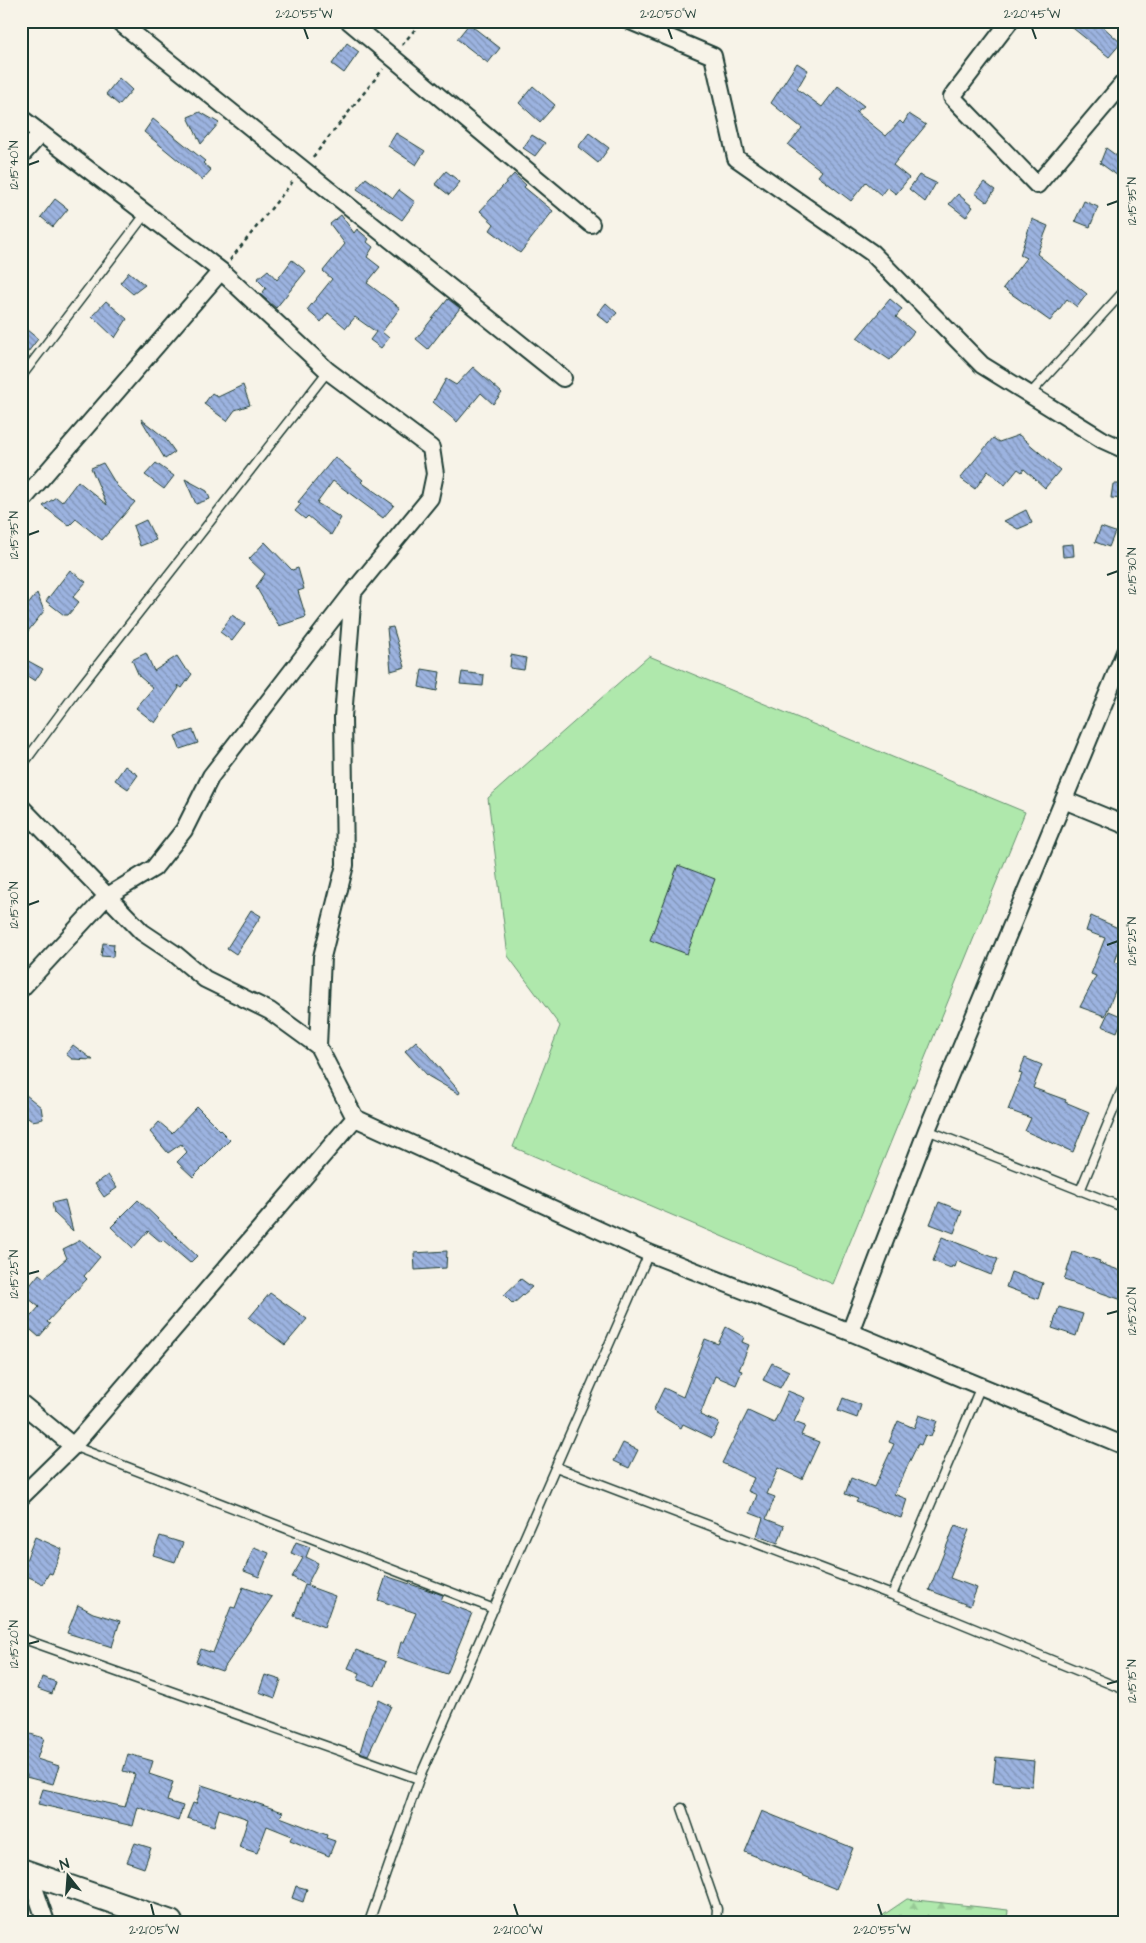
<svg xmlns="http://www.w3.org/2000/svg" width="1146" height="1943" font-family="'Architects Daughter',sans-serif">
  <defs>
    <pattern id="forest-firs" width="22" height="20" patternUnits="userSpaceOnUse" patternTransform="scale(1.25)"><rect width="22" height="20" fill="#afe8ac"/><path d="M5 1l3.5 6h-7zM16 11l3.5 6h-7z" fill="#96c895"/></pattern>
    <pattern id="building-back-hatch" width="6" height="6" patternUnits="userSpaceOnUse" patternTransform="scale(1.25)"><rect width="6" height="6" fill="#9cb3e0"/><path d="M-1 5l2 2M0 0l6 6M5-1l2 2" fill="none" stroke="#7f93b6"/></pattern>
  </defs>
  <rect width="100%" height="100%" fill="#f7f3e8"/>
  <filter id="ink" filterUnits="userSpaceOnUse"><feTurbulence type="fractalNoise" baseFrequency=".02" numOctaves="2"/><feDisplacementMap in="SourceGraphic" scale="10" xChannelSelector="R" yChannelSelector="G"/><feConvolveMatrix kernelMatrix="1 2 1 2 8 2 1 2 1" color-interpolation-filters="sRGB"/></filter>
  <g filter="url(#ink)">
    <path fill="#afe8ac" stroke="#679270" d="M649,656L1025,812L833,1284L513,1147L560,1026L508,956L488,798Z"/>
    <path fill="url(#forest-firs)" stroke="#679270" d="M907,1899L1008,1910L1007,1922H873Z"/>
    <path fill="url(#building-back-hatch)" stroke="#1f3d34" d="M1064,21H1087L1096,28L1099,23L1121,43L1109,57Z
      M469,24L500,48L488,63L457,39Z
      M347,43L359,52L344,73L332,64Z
      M797,63L808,70L797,89L822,107L838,86L864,106L856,112L886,136L900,121L903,124L909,114L926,125L893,165L909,178L896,194L887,187L881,195L866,182L851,201L818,176L822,171L788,145L802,128L771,103Z
      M119,78L132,90L119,105L106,94Z
      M533,86L555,105L540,122L519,103Z
      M200,112L219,123L201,144L188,117Z
      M153,119L205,161L203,163L211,170L202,180L144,132Z
      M396,133L425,151L416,165L388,146Z
      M589,133L609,148L598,163L578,147Z
      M532,135L545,143L535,156L523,148Z
      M1106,148L1125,162V181L1100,163Z
      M446,171L460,182L449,195L435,184Z
      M514,174L526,185L524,187L553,211L520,253L490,230L494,224L480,211Z
      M919,175L936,183L925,202L909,189Z
      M366,178L393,198L399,190L415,202L402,220L357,189Z
      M984,182L995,190L987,202L975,193Z
      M958,194L973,207L966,217L949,204Z
      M55,199L68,209L53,227L41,217Z
      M1084,201L1098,207L1090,227L1075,221Z
      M341,215L354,233L357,229L369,239L367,242L373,247L367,257L380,267L367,283L400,308L382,332L389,338L381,348L370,340L376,332L355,317L346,328L328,313L321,322L307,310L332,279L323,271L345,244L330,224Z
      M1032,219L1048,226L1037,254L1087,294L1077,307L1067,299L1050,321L1003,288L1026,258L1020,255Z
      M292,260L306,271L276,308L261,295L266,288L257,279L268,270L277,280Z
      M129,272L145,285L133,294L120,283Z
      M448,299L460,308L428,349L416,339Z
      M890,299L902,309L896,317L914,332L890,360L857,338Z
      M106,301L127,319L115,338L92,316Z
      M606,303L617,313L608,323L597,314Z
      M21,325L38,339L21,361Z
      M473,367L502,393L493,404L481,393L457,422L433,402L446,379L456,385Z
      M243,385L250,405L235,410L227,421L204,404L212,393L218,397Z
      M141,419L165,438L175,452L165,459Z
      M1019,435L1060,470L1045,488L1024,469L1022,472L1018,469L1005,485L988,471L975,489L960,478L993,438L999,442Z
      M335,457L363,480L361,482L394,505L383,518L333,481L317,503L341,518L331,535L308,516L305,519L295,511L301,504L298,502Z
      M103,463L117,486L135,502L102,540L76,519L69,526L43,506L56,497L62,502L78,481L107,505L91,468Z
      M156,463L174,476L164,489L145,475Z
      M185,479L207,491L210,499L196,504Z
      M1113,484H1125V499L1111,498Z
      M1026,510L1032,523L1018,529L1004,521Z
      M146,520L156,540L140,546L133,526Z
      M1101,527L1115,532L1109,547L1095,542Z
      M265,542L292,570L298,568L304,589L298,591L306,617L279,626L256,587L265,574L249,559Z
      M1073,544L1074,556L1063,557L1062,545Z
      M70,570L86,582L73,597L79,602L68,615H64L46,601Z
      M37,593L44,611L21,640V614Z
      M232,615L245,624L232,641L220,632Z
      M393,627L405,667L391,671L387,628Z
      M146,653L154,671L177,656L184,667L192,674L182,688L178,685L179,688L155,723L136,708L153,688L139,676L132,660Z
      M511,655L526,658L524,670L510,668Z
      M21,657L43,669L35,681L21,672Z
      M422,669L440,672L437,691L419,687Z
      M462,672L484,675L483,686L460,684Z
      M193,730L198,743L180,749L175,736Z
      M125,766L138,775L128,789L115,780Z
      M678,865L715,879L687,954L650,940Z
      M251,910L261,916L236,954L227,948Z
      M1091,916L1125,931L1115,962L1125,966L1105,1016L1080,1007L1096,976L1091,974L1105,938L1086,931Z
      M103,943L114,944L113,957L101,956Z
      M1109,1011L1123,1017L1117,1032L1102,1026Z
      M416,1041L460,1092L459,1094L428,1076L405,1051Z
      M73,1045L93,1060L72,1059L66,1054Z
      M1025,1058L1042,1065L1033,1088L1066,1100L1065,1102L1089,1112L1073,1152L1025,1131L1031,1118L1008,1110L1022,1074L1019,1073Z
      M21,1091L41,1107L43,1119L32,1121L21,1113Z
      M197,1107L230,1140L193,1177L177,1162L187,1152L181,1144L168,1153L150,1132L159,1122L172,1133Z
      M108,1175L117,1188L104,1197L95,1184Z
      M65,1200L73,1231L54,1213L52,1203Z
      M138,1200L197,1256L190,1263L163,1240L161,1242L148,1231L133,1248L111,1227Z
      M939,1202L962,1211L954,1233L930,1224Z
      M942,1237L998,1259L991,1275L957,1261L955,1267L952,1266L951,1268L933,1261Z
      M81,1240L100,1257L84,1276L87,1279L47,1322L50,1324L39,1337L24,1324L39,1307L23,1294L39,1274L44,1278L67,1258L63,1249Z
      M447,1251L446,1268L415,1270L414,1253Z
      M1073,1252L1100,1261L1099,1263L1124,1272L1121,1279L1125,1280V1301L1064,1280Z
      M1011,1272L1043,1283L1038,1299L1006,1287Z
      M521,1279L532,1287L513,1304L504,1295Z
      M270,1293L307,1319L285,1345L249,1318Z
      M1059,1307L1083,1314L1076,1336L1052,1328Z
      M726,1327L744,1337L742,1342L749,1345L739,1370L742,1371L736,1385L715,1376L700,1415L719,1423L712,1438L683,1424L681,1428L653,1411L664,1388L683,1397L705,1339L718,1344Z
      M772,1363L789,1371L780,1388L763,1380Z
      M788,1391L805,1398L794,1422L805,1426L801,1435L819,1442L802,1479L778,1468L767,1494L775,1497L766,1519L784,1526L778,1543L757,1536L763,1518L750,1513L757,1495L748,1491L754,1478L722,1463L748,1411L774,1423Z
      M843,1398L861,1405L857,1418L838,1411Z
      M919,1415L937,1421L931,1437L925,1435L921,1445L918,1444L894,1494L907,1499L901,1518L856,1502L858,1499L845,1494L851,1478L874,1487L894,1444L889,1442L898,1421L914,1428Z
      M623,1443L638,1450L629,1468L614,1461Z
      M955,1525L969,1530L950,1578L977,1588L970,1606L929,1590Z
      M160,1536L183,1543L175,1562L153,1555Z
      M35,1537L62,1549L52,1574L49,1573L43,1584L21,1573Z
      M296,1542L310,1547L306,1557L318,1563L307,1585L292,1577L303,1558L291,1553Z
      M254,1547L269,1553L259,1577L244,1571Z
      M386,1576L443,1595L441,1601L472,1613L447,1674L397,1657L401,1642H404L416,1613L378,1600Z
      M305,1585L335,1596L324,1627L294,1616Z
      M243,1587L272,1597L222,1671L196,1662L201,1649L213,1653L231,1607L235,1608Z
      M78,1605L93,1613L120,1621L112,1647L67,1633Z
      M356,1650L386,1662L375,1686L358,1680L360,1673L348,1668Z
      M265,1675L281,1680L275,1698L259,1692Z
      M42,1677L56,1682L52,1694L38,1689Z
      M379,1700L391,1706L368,1755L360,1752L371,1715Z
      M27,1733L44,1738L37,1759L59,1766L53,1784L26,1777L27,1775L21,1773V1751Z
      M128,1754L153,1761L149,1774L173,1782L167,1801L183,1806L178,1821L138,1807L133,1826L38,1804L43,1789L125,1807L135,1774L123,1771Z
      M996,1757L1034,1761L1032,1786L993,1782Z
      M202,1785L283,1812L280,1817L327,1835L326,1838L335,1841L329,1856L290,1840L292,1836L267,1826L257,1853L239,1847L248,1819L219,1809L214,1826L187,1818L193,1803L196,1804Z
      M762,1811L853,1848L836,1889L745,1852Z
      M135,1843L151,1848L144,1868L127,1862Z
      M296,1886L307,1889L303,1902L292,1898Z"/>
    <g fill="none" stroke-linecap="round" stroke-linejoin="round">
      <g stroke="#1f3d34" stroke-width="11">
        <path id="lane" d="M21,377L147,212
          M1030,394L1125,290
          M21,767L78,690L328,371
          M927,1130L1125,1208
          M1080,1191L1125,1082
          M73,1446L494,1609
          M556,1467L892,1595L1125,1690
          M892,1595L981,1386
          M21,1638L419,1779
          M682,1808L717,1909L716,1922
          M369,1922L419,1779L649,1253"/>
      </g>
      <g stroke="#1f3d34" stroke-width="20">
        <path id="street" d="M118,21L563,378
          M349,21L591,224
          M630,21L713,56L736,158L872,253L982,365L1103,440L1125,450
          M1010,21L952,97L1037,185L1125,81
          M21,118L221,271L328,371L431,448L435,474L430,498L353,592L211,776L184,830L154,868L106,897L21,989
          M21,156L41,133
          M21,502L221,271
          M1064,800L1125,825
          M21,807L142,932L175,954L205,979L270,1011L318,1046
          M355,1118L649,1253L850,1332L1125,1446
          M850,1332L927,1130L1125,652
          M21,1403L73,1446
          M21,1497L73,1446L355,1118L318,1046L322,957L345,865L343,717L353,592
          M29,1873L46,1922"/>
      </g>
      <g stroke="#1f3d34" stroke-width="26">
        <path id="secondary" d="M21,1870L171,1922"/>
      </g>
      <path stroke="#1f3d34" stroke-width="2.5" stroke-dasharray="4 4" stroke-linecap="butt" d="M402,45L422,21
        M313,157L383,69
        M230,260L294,180"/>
      <use href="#lane" stroke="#f7f3e8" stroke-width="8"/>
      <use href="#street" stroke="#f7f3e8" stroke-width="16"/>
      <use href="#secondary" stroke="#f7f3e8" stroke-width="22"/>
    </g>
  </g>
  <path fill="none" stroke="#1f3d34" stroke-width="2" d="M304,28L308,39M668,28L672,39M1032,28L1036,39M28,165L39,161M1107,205L1118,201M28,535L39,531M1107,575L1118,571M28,905L39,901M1107,945L1118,941M28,1274L39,1271M1107,1314L1118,1311M28,1644L39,1641M1107,1684L1118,1681M151,1904L154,1916M514,1904L518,1916M878,1904L882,1916"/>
  <rect width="1146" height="1943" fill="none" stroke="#f7f3e8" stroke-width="55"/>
  <g transform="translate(68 1876) rotate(343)" stroke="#f7f3e8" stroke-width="4" paint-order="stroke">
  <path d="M0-4L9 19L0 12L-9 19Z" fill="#1f3d34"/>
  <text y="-8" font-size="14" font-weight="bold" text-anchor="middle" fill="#1f3d34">N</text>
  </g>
  <rect x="28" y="28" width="1090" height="1888" fill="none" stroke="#1f3d34" stroke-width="2"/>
  <g font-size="12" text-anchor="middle" fill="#1f3d34">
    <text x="304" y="18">2°20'55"W</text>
    <text x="668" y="18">2°20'50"W</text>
    <text x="1032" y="18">2°20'45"W</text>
    <text transform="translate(14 165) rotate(-90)" y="4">12°15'40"N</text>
    <text transform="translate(1132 201) rotate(-90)" y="4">12°15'35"N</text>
    <text transform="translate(14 535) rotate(-90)" y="4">12°15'35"N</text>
    <text transform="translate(1132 571) rotate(-90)" y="4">12°15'30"N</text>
    <text transform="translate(14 905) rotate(-90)" y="4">12°15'30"N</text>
    <text transform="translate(1132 941) rotate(-90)" y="4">12°15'25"N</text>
    <text transform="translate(14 1274) rotate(-90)" y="4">12°15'25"N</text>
    <text transform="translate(1132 1311) rotate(-90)" y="4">12°15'20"N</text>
    <text transform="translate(14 1644) rotate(-90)" y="4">12°15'20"N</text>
    <text transform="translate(1132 1681) rotate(-90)" y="4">12°15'15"N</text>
    <text x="154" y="1934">2°21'05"W</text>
    <text x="518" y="1934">2°21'00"W</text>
    <text x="882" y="1934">2°20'55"W</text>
  </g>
</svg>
